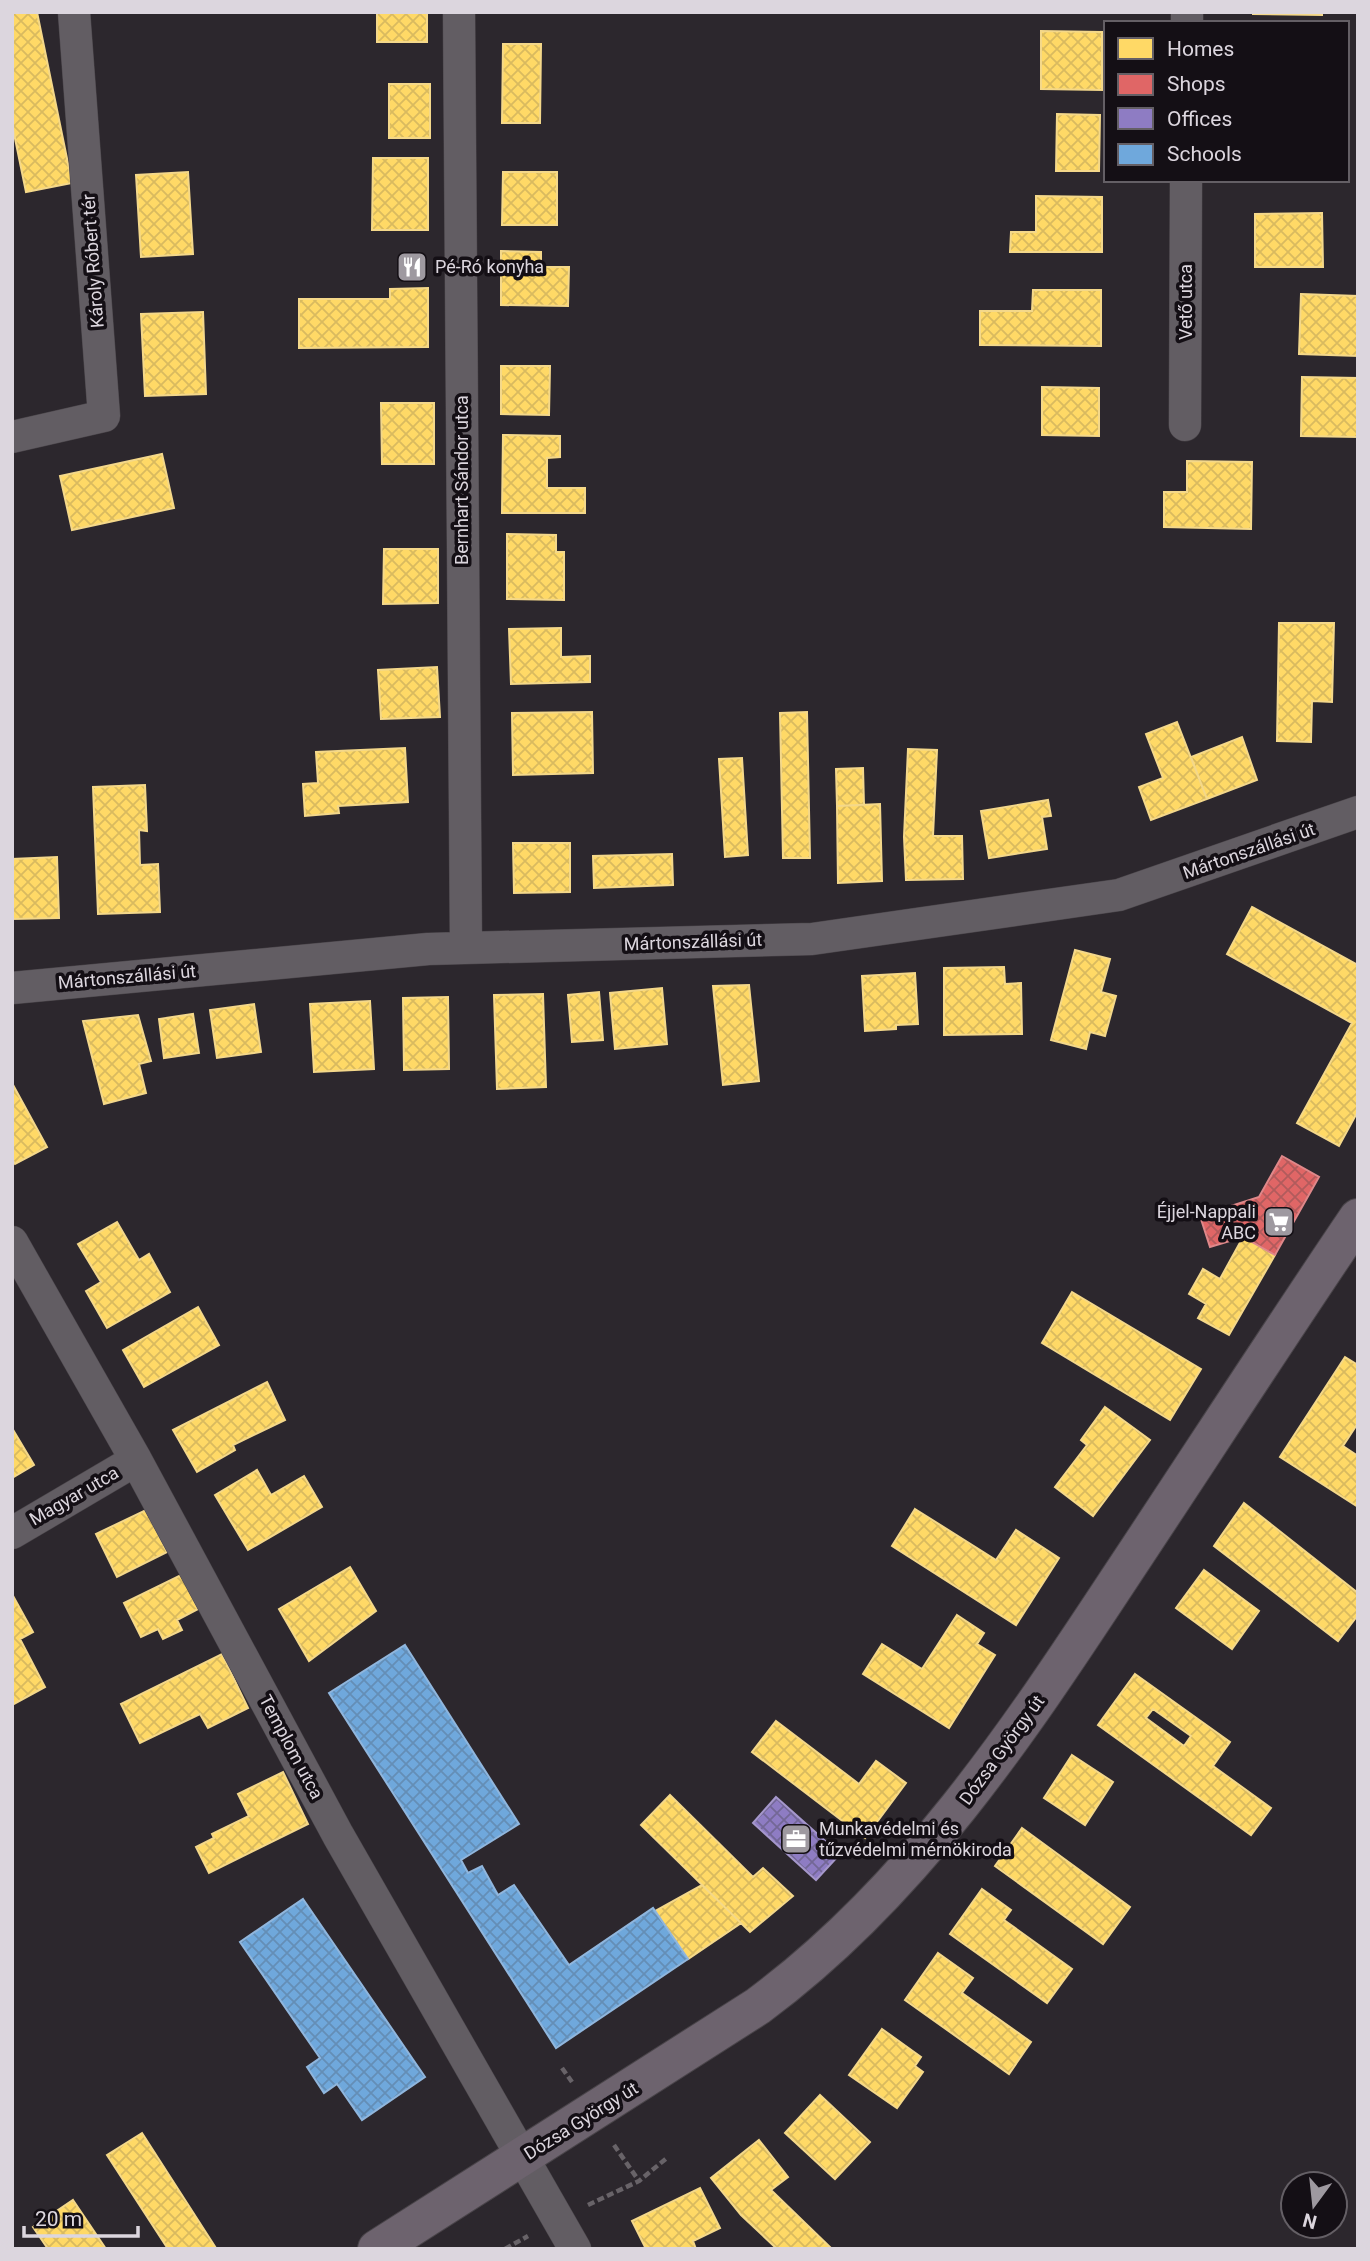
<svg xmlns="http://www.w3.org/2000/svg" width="1370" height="2261" font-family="Roboto,sans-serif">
  <defs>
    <pattern id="homes-cross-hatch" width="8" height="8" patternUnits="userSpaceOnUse" patternTransform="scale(1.75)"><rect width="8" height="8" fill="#ffd966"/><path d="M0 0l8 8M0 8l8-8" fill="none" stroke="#d9ba5f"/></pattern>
    <pattern id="shops-cross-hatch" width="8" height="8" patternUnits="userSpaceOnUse" patternTransform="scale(1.75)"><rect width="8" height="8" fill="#e06666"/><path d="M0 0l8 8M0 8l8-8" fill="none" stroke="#b15b5c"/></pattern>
    <pattern id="offices-cross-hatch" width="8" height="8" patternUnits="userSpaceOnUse" patternTransform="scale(1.75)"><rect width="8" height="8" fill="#8e7cc3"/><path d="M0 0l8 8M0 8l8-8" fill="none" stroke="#736796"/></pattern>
    <pattern id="schools-cross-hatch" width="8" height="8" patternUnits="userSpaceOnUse" patternTransform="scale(1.75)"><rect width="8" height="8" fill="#6fa8dc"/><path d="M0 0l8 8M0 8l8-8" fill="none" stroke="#648eb6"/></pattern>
  </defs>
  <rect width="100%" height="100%" fill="#2c272d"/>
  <path fill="url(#homes-cross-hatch)" stroke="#f4d88a" stroke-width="2" fill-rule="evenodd" d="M12,12H37L72,183L26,192L12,124Z
    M377,12H427V42H377Z
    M1253,12H1322V15L1253,14Z
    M1041,31L1102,32V90L1041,89Z
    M503,44H541L540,123H502Z
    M389,84H430V138H389Z
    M1057,114L1100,115L1099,171H1056Z
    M373,158H428V230H372Z
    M188,172L193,254L141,257L136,175Z
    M503,172H557V225H502Z
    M1253,180H1321V182H1253Z
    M1036,196L1102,197V252H1010L1011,232H1036Z
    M1322,213L1323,267H1255V214Z
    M501,251L541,252V267H569L568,306L501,305Z
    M428,288V347L299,348V299H390V289Z
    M1033,290H1101V346L980,345V311H1032Z
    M1301,294L1358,296V356L1299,354Z
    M203,312L206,394L145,396L141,314Z
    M501,366H550L549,415L501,414Z
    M1302,377L1358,378V437L1301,436Z
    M1042,387L1099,388V436L1042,435Z
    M381,403H434V464H382Z
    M503,435L560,436V457L547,458V488H585V513H502Z
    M162,454L174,508L72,530L60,476Z
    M1187,461L1252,462L1251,529L1164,527V492H1187Z
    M507,534L556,535V552H564V600L507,599Z
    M384,549H438V603L383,604Z
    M1279,623H1334L1332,702L1312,701L1311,742L1277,741Z
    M561,628V657L590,656V682L511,684L509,629Z
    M437,667L440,717L381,719L378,670Z
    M592,712L593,773L513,775L512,713Z
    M807,712L810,858H783L780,713Z
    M1177,722L1207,799L1151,820L1139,787L1163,778L1146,734Z
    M1242,737L1257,780L1207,799L1191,757Z
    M405,748L408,802L338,806L339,813L305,816L303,784L318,783L316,752Z
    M908,749L937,750L933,836H962L963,879L906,880L904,837Z
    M742,758L748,855L725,857L719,759Z
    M863,768L864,805L837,806L836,769Z
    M145,785L147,831L139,830L140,865L158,864L160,912L98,914L93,787Z
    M1048,800L1051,816L1042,817L1047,849L989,858L981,811Z
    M880,804L882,881L838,883L837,806Z
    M513,843H570V892L514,893Z
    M672,854L673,885L594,888L593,856Z
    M57,857L59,918L12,919V859Z
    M1252,907L1358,965V1111L1339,1146L1297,1123L1352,1023L1227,954Z
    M1075,950L1110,959L1101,992L1116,996L1105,1036L1090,1032L1086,1049L1051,1040Z
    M1004,967L1005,984L1021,983L1022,1034L944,1035V968Z
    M915,973L918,1024L896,1025V1029L865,1031L862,976Z
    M749,985L759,1081L723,1085L713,986Z
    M662,988L667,1044L615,1049L610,993Z
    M599,992L603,1040L572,1042L568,995Z
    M543,994L546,1087L497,1089L494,995Z
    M448,997L449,1069L404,1070L403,998Z
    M370,1001L374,1069L314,1072L310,1004Z
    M254,1004L261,1052L217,1058L210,1010Z
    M193,1014L199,1053L164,1058L159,1019Z
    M138,1015L151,1061L139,1064L146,1093L104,1104L83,1021Z
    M12,1083L47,1147L15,1164L12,1159Z
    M117,1222L139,1260L149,1254L170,1292L107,1328L86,1291L101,1282L78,1244Z
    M1243,1237L1275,1255L1229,1335L1198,1318L1206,1304L1189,1294L1203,1269L1220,1279Z
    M1072,1292L1201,1369L1170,1420L1042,1343Z
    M198,1307L219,1345L144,1387L123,1350Z
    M1345,1357L1358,1365V1423L1343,1446L1358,1456V1507L1280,1457Z
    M267,1382L285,1420L233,1445L235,1450L197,1472L173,1430Z
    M1105,1407L1150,1440L1093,1516L1055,1487L1087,1445L1081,1440Z
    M12,1428L34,1465L12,1478Z
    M257,1470L271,1495L304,1476L322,1507L248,1550L215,1495Z
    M1244,1503L1358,1593V1615L1338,1641L1214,1546Z
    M915,1509L996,1560L1016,1530L1059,1558L1016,1625L892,1546Z
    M146,1510L167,1552L117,1577L96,1534Z
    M350,1567L376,1611L309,1661L279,1609Z
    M1204,1570L1259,1611L1232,1649L1176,1608Z
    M181,1575L198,1609L177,1620L182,1630L163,1639L158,1629L141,1637L124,1603Z
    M12,1594L33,1632L20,1639L45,1687L12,1705Z
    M957,1615L984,1633L977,1644L995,1655L949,1728L863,1674L882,1644L922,1669Z
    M222,1654L248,1708L208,1728L200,1714L140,1743L121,1704Z
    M1135,1674L1230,1742L1213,1766L1271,1808L1251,1835L1098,1725ZM1153,1709L1191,1736L1184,1746L1146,1718Z
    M776,1721L859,1784L876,1761L906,1783L865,1838L752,1752Z
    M1072,1755L1113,1782L1085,1825L1044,1798Z
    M283,1772L308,1824L209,1873L196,1847L214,1838L212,1834L249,1816L238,1794Z
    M670,1795L753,1877L763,1868L793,1896L750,1932L641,1825Z
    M1022,1828L1130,1907L1103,1944L995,1866Z
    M702,1885L741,1923L688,1959L655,1911Z
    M982,1889L1011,1910L1004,1920L1072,1969L1047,2003L950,1934Z
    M938,1953L973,1978L962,1993L1031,2042L1009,2074L905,2000Z
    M882,2029L921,2057L915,2066L923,2072L897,2108L849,2075Z
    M820,2095L870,2142L835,2179L785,2133Z
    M142,2133L216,2248L215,2249H168L107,2155Z
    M759,2140L788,2177L771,2190L832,2249H777L741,2215L711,2178Z
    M700,2188L720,2228L693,2241L696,2249H646L632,2221Z
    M73,2200L106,2249H48L33,2227Z"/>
  <path fill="url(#shops-cross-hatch)" stroke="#df888a" stroke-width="2" d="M1282,1156L1319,1177L1275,1255L1243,1237L1210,1247L1200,1216L1259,1197Z"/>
  <path fill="url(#offices-cross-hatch)" stroke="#a597cb" stroke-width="2" d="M776,1797L840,1854L816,1880L753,1823Z"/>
  <path fill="url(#schools-cross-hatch)" stroke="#90b6dd" stroke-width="2" d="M405,1645L519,1824L461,1860L468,1873L482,1866L498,1895L514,1885L569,1965L653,1908L688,1959L556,2048L329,1693Z
    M303,1899L425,2077L362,2120L337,2084L324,2093L307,2067L320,2058L240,1942Z"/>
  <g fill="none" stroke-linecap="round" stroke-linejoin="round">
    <g stroke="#494449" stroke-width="33">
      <path id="street" d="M459,12L466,948
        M1187,23V12
        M1185,425L1186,180
        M12,437L104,416L74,12
        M12,988L428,949L812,939L1119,895L1358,812
        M12,1242L136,1460L338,1835L575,2249
        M12,1533L136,1460"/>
    </g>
    <g stroke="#494449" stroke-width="40">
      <path id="primary" d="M377,2249L758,2006C912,1892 1017,1734 1121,1576C1200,1457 1278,1336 1358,1218"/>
    </g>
    <path stroke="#686368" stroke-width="4.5" stroke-dasharray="7 3.5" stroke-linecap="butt" d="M562,2068L572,2082
      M614,2145L639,2181
      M588,2205L639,2181L668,2157
      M505,2249L528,2236"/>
    <use href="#street" stroke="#625d63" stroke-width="32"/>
    <use href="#primary" stroke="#6d636e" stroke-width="38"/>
  </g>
  <defs>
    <g id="restaurant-square" transform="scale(1.575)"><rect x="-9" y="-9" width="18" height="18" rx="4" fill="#9e99a0" stroke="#140f15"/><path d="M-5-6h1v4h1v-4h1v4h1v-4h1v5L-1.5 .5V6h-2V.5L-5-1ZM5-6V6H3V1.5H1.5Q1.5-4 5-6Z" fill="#fff"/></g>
    <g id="supermarket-square" transform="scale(1.575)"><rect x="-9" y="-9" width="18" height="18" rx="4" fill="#9e99a0" stroke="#140f15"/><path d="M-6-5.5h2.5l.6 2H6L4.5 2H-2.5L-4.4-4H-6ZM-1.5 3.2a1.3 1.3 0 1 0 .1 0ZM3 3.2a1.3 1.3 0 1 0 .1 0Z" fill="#fff"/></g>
    <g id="office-square" transform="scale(1.575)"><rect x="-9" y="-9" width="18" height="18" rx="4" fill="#9e99a0" stroke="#140f15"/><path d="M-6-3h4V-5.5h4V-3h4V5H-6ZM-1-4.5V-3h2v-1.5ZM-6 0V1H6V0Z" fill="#fff"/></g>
  </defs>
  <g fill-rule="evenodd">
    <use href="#restaurant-square" x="412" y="267"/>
    <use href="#supermarket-square" x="1279" y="1222"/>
    <use href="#office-square" x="796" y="1839"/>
  </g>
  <g text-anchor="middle" stroke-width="7" stroke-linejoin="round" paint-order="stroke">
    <g font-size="18" fill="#dcd6de" stroke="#140f15">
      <text transform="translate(93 261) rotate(-94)" y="6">Károly Róbert tér</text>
      <text transform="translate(1186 302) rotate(-90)" y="6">Vető utca</text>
      <text transform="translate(462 480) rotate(-90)" y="6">Bernhart Sándor utca</text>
      <text transform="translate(1249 851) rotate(-19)" y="6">Mártonszállási út</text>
      <text transform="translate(693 942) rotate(-2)" y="6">Mártonszállási út</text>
      <text transform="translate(127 977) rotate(-5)" y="6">Mártonszállási út</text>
      <text transform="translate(74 1496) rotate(-30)" y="6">Magyar utca</text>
      <text transform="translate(291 1747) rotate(62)" y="6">Templom utca</text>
      <text transform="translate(1002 1750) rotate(-54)" y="6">Dózsa György út</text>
      <text transform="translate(581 2121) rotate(-32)" y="6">Dózsa György út</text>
    </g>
    <g font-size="18" fill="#dcd6de" stroke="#140f15" text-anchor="start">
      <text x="435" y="273">Pé-Ró konyha</text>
      <text x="1256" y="1218" text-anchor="end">Éjjel-Nappali<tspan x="1256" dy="21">ABC</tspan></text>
      <text x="819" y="1835">Munkavédelmi és<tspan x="819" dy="21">tűzvédelmi mérnökiroda</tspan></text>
    </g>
  </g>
  <rect width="1370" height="2261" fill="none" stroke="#dcd6de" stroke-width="28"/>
  <rect x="1104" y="21" width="245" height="161" fill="#140f15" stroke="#645f65" stroke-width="2"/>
  <rect x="1118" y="38" width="35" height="21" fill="#ffd966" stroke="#645f65" stroke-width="2"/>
  <text x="1167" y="56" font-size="21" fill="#dcd6de">Homes</text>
  <rect x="1118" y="74" width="35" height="21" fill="#e06666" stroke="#645f65" stroke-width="2"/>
  <text x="1167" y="91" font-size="21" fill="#dcd6de">Shops</text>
  <rect x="1118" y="108" width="35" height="21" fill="#8e7cc3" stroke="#645f65" stroke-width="2"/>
  <text x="1167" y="126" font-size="21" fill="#dcd6de">Offices</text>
  <rect x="1118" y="144" width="35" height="21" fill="#6fa8dc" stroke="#645f65" stroke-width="2"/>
  <text x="1167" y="161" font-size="21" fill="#dcd6de">Schools</text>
  <g transform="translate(1314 2205) rotate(195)"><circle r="33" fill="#140f15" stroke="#645f65" stroke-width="2"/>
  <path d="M0-5L12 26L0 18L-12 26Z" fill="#9e99a0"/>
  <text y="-10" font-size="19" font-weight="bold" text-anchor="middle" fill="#dcd6de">N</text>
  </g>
  <path d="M24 2226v10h114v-10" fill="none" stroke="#dcd6de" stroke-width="3.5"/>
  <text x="35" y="2226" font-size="21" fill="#dcd6de" stroke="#140f15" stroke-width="5" paint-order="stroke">20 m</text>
</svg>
